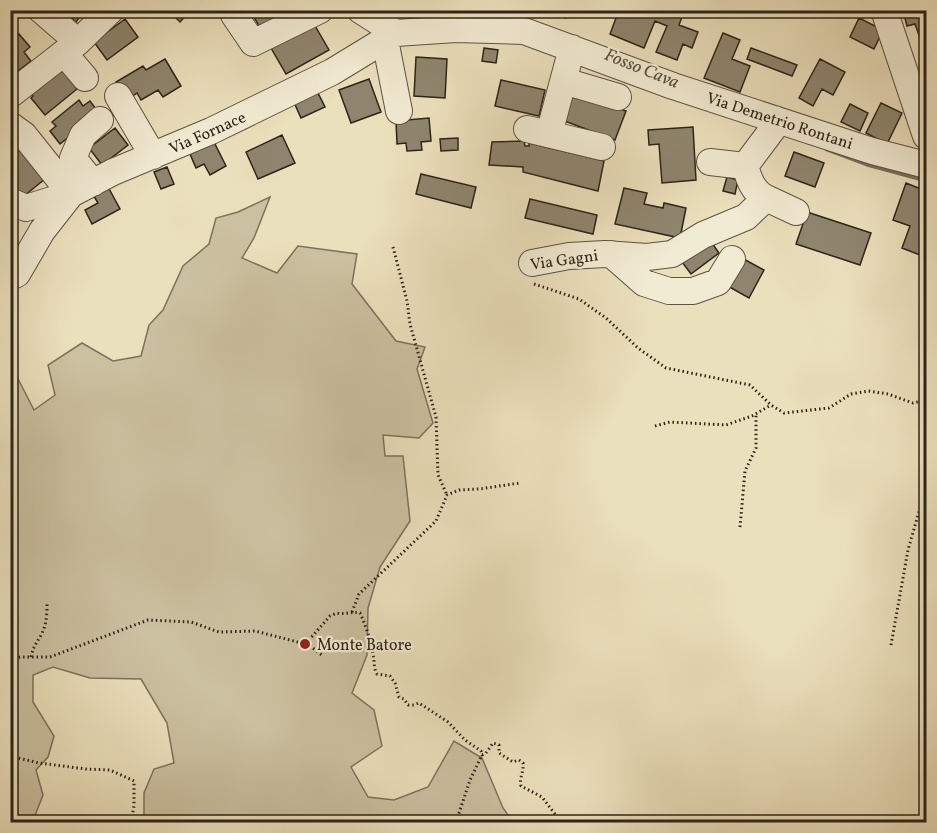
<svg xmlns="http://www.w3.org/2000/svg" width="937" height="833" font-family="Vollkorn,serif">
  <rect width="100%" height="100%" fill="#ebe0bc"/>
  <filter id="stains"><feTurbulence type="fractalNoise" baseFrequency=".00333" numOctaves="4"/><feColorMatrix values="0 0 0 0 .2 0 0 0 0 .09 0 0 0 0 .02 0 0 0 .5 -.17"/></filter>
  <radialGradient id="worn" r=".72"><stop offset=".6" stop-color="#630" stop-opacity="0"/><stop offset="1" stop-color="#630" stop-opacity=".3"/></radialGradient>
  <path fill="#cbc0a0" stroke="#7c725c" stroke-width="1.5" d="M270,197L254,238L242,258L277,273L298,246L357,254L352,284L396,341L425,347L417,369L433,423L419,438L383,435L385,456H403L410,521L380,567L368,608L367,655L352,693L374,710L382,746L351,767L368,797L394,800L428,787L454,741L482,758L503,808L513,822H144V793L154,769L174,763L167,723L141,679L90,678L53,667L33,675V702L54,736L48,757L36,770L43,795L34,818L35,822H11V374L15,373L34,410L55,395L48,365L82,343L113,361L141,356L149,325L163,310L183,266L209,244L216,218L238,212Z"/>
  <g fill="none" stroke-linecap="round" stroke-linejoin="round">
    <path stroke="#786e5a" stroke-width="5" d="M827,149L867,164L926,180"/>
  </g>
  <path fill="#8f856e" stroke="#2c2319" stroke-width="1.5" d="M61,10H85L76,22Z
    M168,10H191L180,22Z
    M250,10H282L287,19L263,33Z
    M539,10H568L566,18Z
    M619,10H639L650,15L652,10H674L673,13L682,17L679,25L698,32L692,48L683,44L677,60L656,52L667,26L655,21L644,48L610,34Z
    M903,10H926V36L920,38L915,24L907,26Z
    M859,18L883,30L874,49L850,37Z
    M125,19L138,37L107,60L94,42Z
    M314,24L329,50L286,74L271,48Z
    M723,33L740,40L732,59L750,66L740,92L704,78Z
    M19,34L30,47L24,52L31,61L10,77V39Z
    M484,48L498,50L496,63L482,61Z
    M751,48L797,65L792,76L747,59Z
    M416,57L447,59L445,98L414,96Z
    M165,59L181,86L163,97L158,90L141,100L137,93L127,100L116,82L143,66L146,70Z
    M820,59L845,72L833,95L822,89L813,106L799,98Z
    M62,70L77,89L45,115L31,98L33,96L27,89Z
    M369,79L381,112L351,123L339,90Z
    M501,80L545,90L539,116L495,106Z
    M316,89L325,107L301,118L293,100Z
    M572,92L626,111L615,140L562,120Z
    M79,100L83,106L90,101L99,113L60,144L50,131L56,126L52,122Z
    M881,103L902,113L887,144L866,133Z
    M850,104L868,113L860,131L841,122Z
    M429,118L431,141L421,142L422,150L407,151L406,143L397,144L396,121Z
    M693,127L696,180L662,183L659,144L649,145L648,130Z
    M115,128L128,145L102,165L89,148Z
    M10,135L45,179L19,200L10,190Z
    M282,135L295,163L258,179L246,152Z
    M458,138V150L441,151L440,139Z
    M524,141L525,146H529V143L604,161L598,191L523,172V167L489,165L492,142Z
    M214,142L226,166L210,175L204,164L196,168L190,154Z
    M794,152L824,163L815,187L785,176Z
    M167,167L174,184L161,189L154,172Z
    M421,174L476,187L471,208L416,194Z
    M727,177L738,180L735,194L723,191Z
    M906,183L926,191V238L920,255L902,248L910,226L893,220Z
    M107,185L120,209L92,224L85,210L98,203L92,193Z
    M624,188L647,193L644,204L663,208L664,203L686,208L680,238L615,224Z
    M530,199L597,215L593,234L525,218Z
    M807,212L871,233L860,265L796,244Z
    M707,236L719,253L691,274L679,258Z
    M740,257L764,270L749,298L724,284Z"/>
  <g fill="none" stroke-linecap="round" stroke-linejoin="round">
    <g stroke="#5c5242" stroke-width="28">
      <path id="minor" d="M360,10L396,33L456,29L524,31L673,86L872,151L926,165
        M884,10L926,136
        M234,15L253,43L320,10
        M385,40L399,111
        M78,42L111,10
        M64,53L85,78
        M564,81L618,97
        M10,95L78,42L41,10
        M118,96L153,156
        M10,125L24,135L71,194L42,231L17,274L10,277
        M527,129L602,147
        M549,134L572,48
        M710,162L745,166
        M93,183L73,158L83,135L100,120
        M766,198L796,212
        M10,201L26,208L71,194L113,172L211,131L332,72L396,33
        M611,254L644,283L669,291H693L718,282L732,259
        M532,263L569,256L605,254L647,257L672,254L703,235L746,217L766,198C753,192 749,179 745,166L772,130L775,119"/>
    </g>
    <path stroke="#2c2319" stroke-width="3" stroke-dasharray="1.5 3" stroke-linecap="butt" d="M393,247L407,301L410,324L436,417L438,475L447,495
      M534,284L579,299L606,318L638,348L666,368L750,385L771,405L784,413L829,408L851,394L868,391L888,394L913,403L926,400
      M655,426L670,422L726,425L752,416L771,405
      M740,527L745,471L756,448V413
      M352,612L359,594L436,521L447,495L459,490L479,489L520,483
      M309,645V640L330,616L337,613C345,615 351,611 360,613C366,626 371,641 373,655C375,662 373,667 377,674L390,676L395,683L399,697L404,699L408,705H414L419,703L448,722L465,740L481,751L482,755L486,753L493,743L499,745V753L513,762L519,760L523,763C524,772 519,778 521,786L542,797L561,822
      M891,645L908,550L926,487
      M31,657C33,646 39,640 43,631C47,622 47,611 47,602
      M10,660L20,657H50L148,620L191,622L219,632L255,631L309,645L323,656
      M10,756L39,763L86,769L110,770L134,781V806L131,822
      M456,822L470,780L482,755"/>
    <use href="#minor" stroke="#f2ebd3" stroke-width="26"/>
  </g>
  <circle fill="#8f2418" stroke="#f2ebd3" stroke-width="2" cx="305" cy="644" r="6"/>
  <g text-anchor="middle" stroke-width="4.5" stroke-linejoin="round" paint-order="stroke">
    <g font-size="16" fill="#2c2319" stroke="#f2ebd3">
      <text transform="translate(780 120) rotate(18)" y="6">Via Demetrio Rontani</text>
      <text transform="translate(207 132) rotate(-24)" y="6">Via Fornace</text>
      <text transform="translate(564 259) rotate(-8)" y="6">Via Gagni</text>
    </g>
    <g font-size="16" fill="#2c2319" stroke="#f2ebd3" text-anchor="start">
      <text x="317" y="650">Monte Batore</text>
    </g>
    <g font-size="18" font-style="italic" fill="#584f3f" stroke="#f2ebd3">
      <text transform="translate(642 68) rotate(22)" y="6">Fosso Cava</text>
    </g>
  </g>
  <rect width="937" height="833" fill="none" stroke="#ebe0bc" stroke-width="36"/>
  <rect x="12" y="12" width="913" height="809" fill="none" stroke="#2c2319" stroke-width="3"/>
  <rect x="18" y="18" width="901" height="797" fill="none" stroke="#2c2319" stroke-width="1.5"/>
  <rect width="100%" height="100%" filter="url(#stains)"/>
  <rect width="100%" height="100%" fill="url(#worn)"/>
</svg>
